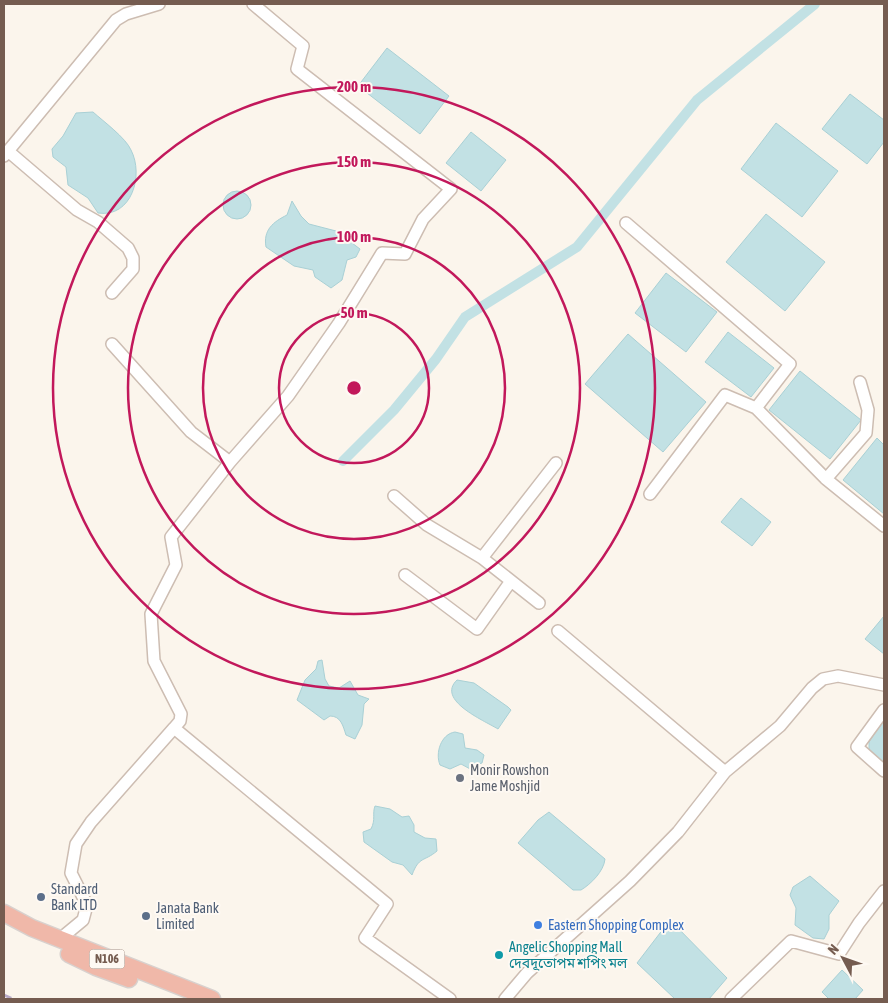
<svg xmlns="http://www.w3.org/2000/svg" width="888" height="1003" font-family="'Asap Condensed','Noto Sans Bengali',sans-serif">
  <rect width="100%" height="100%" fill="#fbf5ec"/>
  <path fill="#c2e1e4" stroke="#a9d0d5" d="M387,48L449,96L420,134L358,86Z
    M850,94L884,120V142L867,164L822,129Z
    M93,112C103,121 126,138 131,150C144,175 132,218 98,213L88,198L68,185L66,167L53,157L52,149L63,136L76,113Z
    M776,123L838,171L802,217L741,169Z
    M471,132L506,160L481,191L446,163Z
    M223 205a14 14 0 1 1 28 0a14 14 0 1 1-28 0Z
    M292,201L301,216L309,224L336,231L360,249L356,257L347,260L342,280L331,288L315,277L313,270L294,266L266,247C263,230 273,222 287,215Z
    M766,214L825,262L785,311L726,262Z
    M666,273L717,312L686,352L635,313Z
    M728,332L774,368L751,397L705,362Z
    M628,334L706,402L663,452L585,384Z
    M800,371L861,420L830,459L769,410Z
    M877,438L884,445V514L843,480Z
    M741,498L771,522L752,546L721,522Z
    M884,616V654L865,639Z
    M322,660L325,679L329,686L339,688L350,681L358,695L369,699L364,704L362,725L355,739L346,735C343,726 341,716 330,716L324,720L297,700L305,680L316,669L318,661Z
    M457,680L474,683L508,707L511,710L498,729C483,720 436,700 457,680Z
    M884,719V766L869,753V742Z
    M455,732L463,734L465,748L477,750L484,755L482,763L473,766L472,770L461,764L450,769L440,765C435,753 441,734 455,732Z
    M375,806L390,809L402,817L409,816L414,825V832L425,838L436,839L437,851C424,862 419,856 412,875L403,865L392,862L364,842L363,832L371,829C376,819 372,814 375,806Z
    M549,812L605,859C604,871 591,884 581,890H573L518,843L538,820Z
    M810,876L839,901L829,915V929L824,939L813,938L795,925L796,908L790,895L793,887Z
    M670,920L727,978L709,999H675L637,963Z
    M842,970L863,990L855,999H829L822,992Z"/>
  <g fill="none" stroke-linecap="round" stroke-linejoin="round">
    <path stroke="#c2e1e4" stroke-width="10" d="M343,461L394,410L436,359L465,317L577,247L697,100L815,4"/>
    <g stroke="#cdbdb2" stroke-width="14">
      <path id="minor" d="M8,151L77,210L98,222L128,248L133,258V269L112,293
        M4,156L116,20L126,14L159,4
        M626,223L790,364L756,408
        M112,344L191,432L230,462L171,537L176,565L151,614L154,661L181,714L180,721L174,728L387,904L365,938L450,999
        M860,382L868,410L866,433L826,479L884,526
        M230,462L288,396L339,323L382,253L405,254L423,219L451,189L297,69L303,46L253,4
        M650,494L725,395L756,408L826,479
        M394,496L427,525L482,558L539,603
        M482,558L556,463
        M405,575L477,629L511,581
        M558,631L725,772
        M884,710L857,747L884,771
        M60,939L83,920L87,905L71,873L76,844L91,822L174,728
        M505,999L527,973L630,881L678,832L725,772L780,726L812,688L823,679L838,676L884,685
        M731,999L791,941L839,954L859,923L884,891"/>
    </g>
    <g stroke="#d8d1ce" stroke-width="19">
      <path id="highway" d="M4,913L32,928L212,999
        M69,954L96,967L129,979"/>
    </g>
    <use href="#minor" stroke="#fff" stroke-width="11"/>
    <use href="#highway" stroke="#f0b8a9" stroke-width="16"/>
    <path stroke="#b8aac6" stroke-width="3" stroke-dasharray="8 5" stroke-linecap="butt" d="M4,995L13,999"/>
  </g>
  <g fill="none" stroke="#c2185b" stroke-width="2.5">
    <circle cx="354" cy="388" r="75"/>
    <circle cx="354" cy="388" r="151"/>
    <circle cx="354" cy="388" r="226"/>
    <circle cx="354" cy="388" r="301"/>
  </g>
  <circle fill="#6b7280" stroke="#fef9f3" stroke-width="2" cx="460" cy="778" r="5"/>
  <g fill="#5c6f8a" stroke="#fef9f3" stroke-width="2">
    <circle cx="41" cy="897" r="5"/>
    <circle cx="146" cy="916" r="5"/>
  </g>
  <circle fill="#3f7fe0" stroke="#fef9f3" stroke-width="2" cx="538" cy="925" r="5"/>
  <circle fill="#0f9aa8" stroke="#fef9f3" stroke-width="2" cx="499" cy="955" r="5"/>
  <g text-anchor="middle" stroke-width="4" stroke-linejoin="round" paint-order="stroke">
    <rect fill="#fef9f3" stroke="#9e8b81" stroke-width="1" x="89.5" y="949.5" width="35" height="19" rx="4"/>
    <g font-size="12" font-weight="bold" fill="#755c50">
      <text x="107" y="963">N106</text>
    </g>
    <g font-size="14" fill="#5b616d" stroke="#fef9f3" text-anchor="start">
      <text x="470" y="775">Monir Rowshon<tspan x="470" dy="16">Jame Moshjid</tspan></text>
    </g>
    <g font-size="14" fill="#4e5e75" stroke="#fef9f3" text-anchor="start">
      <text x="51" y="894">Standard<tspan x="51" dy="16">Bank LTD</tspan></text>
      <text x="156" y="913">Janata Bank<tspan x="156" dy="16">Limited</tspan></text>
    </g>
    <g font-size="14" fill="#366cbe" stroke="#fef9f3" text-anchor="start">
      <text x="548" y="930">Eastern Shopping Complex</text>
    </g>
    <g font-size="14" fill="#0d838f" stroke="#fef9f3" text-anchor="start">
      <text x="509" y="952">Angelic Shopping Mall<tspan x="509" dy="16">দেবদূতোপম শপিং মল</tspan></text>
    </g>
  </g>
  <circle cx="354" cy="388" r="8" fill="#c2185b" stroke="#fef9f3" stroke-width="2.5"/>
  <g font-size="15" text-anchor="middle" font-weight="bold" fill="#c2185b" stroke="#fef9f3" stroke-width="4" stroke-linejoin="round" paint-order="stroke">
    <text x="354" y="92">200 m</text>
    <text x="354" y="167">150 m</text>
    <text x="354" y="242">100 m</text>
    <text x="354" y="318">50 m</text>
  </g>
  <rect width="888" height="1003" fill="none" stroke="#755c50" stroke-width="10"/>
  <g transform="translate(843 958) rotate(311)" stroke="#fef9f3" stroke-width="4" paint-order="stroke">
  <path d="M0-4L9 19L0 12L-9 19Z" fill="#755c50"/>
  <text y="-8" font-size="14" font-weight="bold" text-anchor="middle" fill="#755c50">N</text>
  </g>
</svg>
